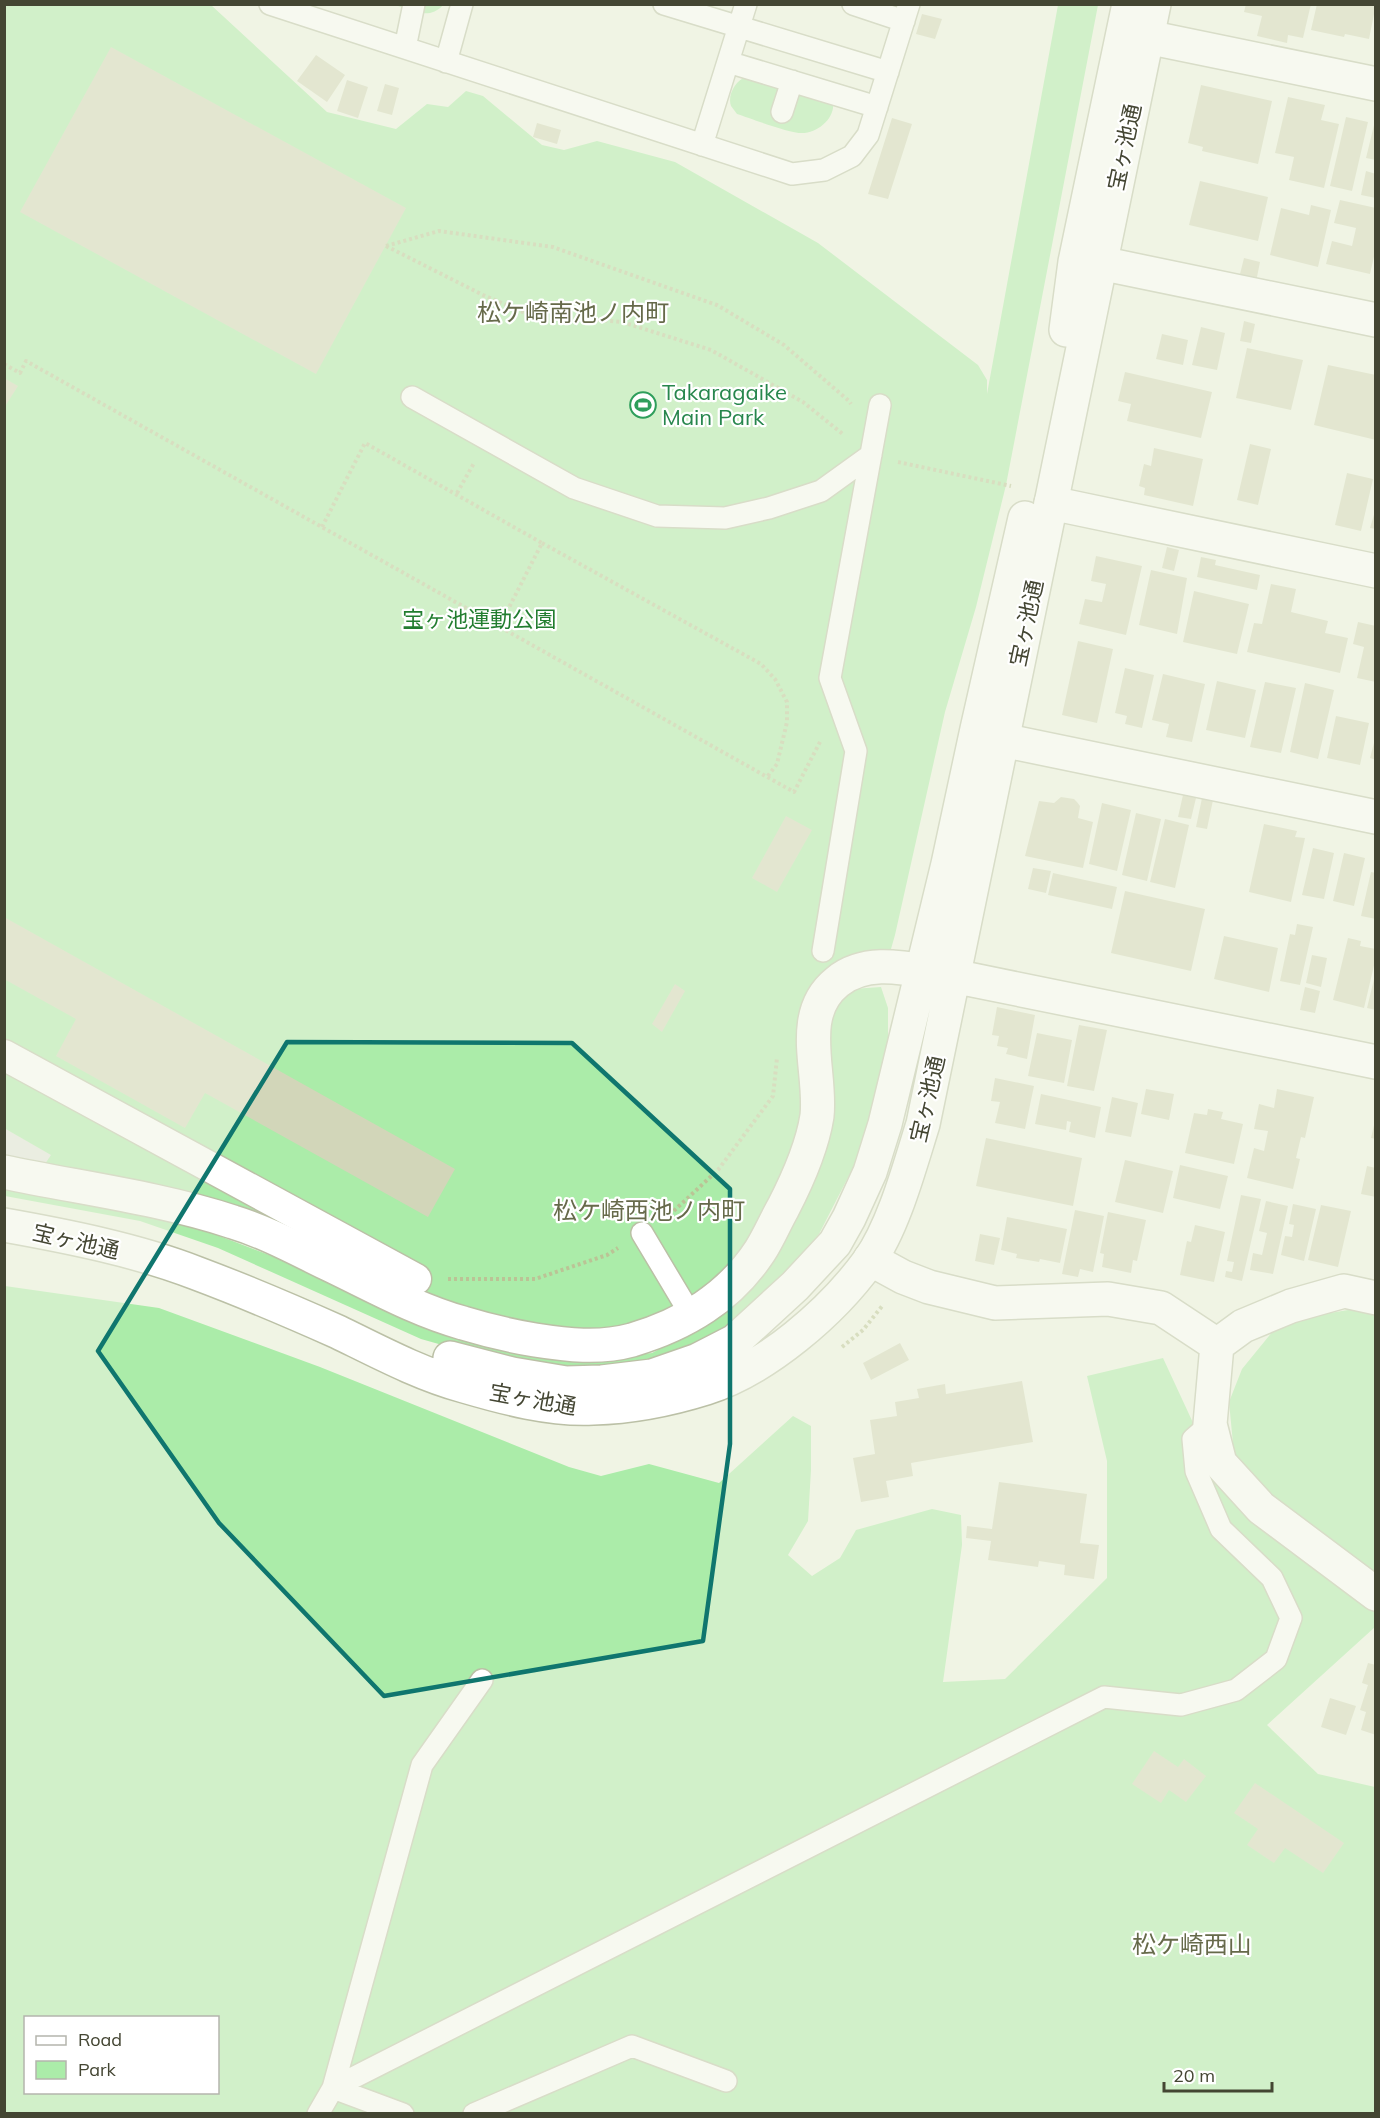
<svg xmlns="http://www.w3.org/2000/svg" width="1380" height="2118" font-family="Mulish,'Noto Sans JP',sans-serif">
  <rect width="100%" height="100%" fill="#f0f4e4"/>
  <path fill="#abeca9" fill-rule="evenodd" d="M4,5H211L327,112L396,129L427,104L448,107L466,91L483,96L542,145L564,150L597,141L675,162L818,243L978,365L987,380V394L1058,5H1098L1006,485L976,607L945,712L895,935L891,949L829,967L804,999L798,1030L805,1129L780,1205L715,1292L608,1338L498,1325L5,1156Z
    M395,5H443C429,21 412,10 395,5Z
    M746,77L776,84L796,98L801,92L833,103C835,118 818,133 802,133C789,133 752,119 737,114C735,111 733,109 731,106C727,95 736,80 746,77Z
    M881,987L888,1008V1055L859,1156L819,1234L763,1299L719,1336L636,1368L574,1374L506,1363L421,1339L218,1248L140,1221L5,1196L4,1188L128,1208L209,1232L285,1261L391,1312L494,1347L575,1362L652,1353L714,1320L764,1272L826,1058L833,1011L852,989Z
    M5,1286L159,1308L320,1367L569,1467L601,1476L649,1464L719,1483L793,1416L811,1426V1470L808,1521L788,1555L812,1576L840,1558L856,1530L932,1509L961,1515L962,1545L943,1682L1005,1679L1107,1578V1461L1087,1376L1163,1358L1220,1481L1280,1535L1375,1613V1627L1267,1725L1318,1774L1375,1787V2113L5,2114ZM26,2018H218V2092H26Z
    M1354,1309L1375,1312V1577L1247,1499L1234,1454L1229,1402L1242,1369L1273,1331L1306,1317Z"/>
  <path fill="#e3e4dd" d="M4,1128L51,1155L45,1164L5,1156Z"/>
  <path fill="#d2d6b9" d="M1246,4H1311L1303,38L1288,35L1287,43L1257,36L1262,16L1244,12Z
    M1317,4H1376L1369,39L1345,34L1344,37L1311,30Z
    M922,14L942,19L935,39L916,34Z
    M111,47L406,208L316,374L20,212Z
    M316,55L345,75L327,102L297,81Z
    M347,80L368,87L358,118L337,111Z
    M385,84L399,88L392,115L377,111Z
    M1201,85L1272,101L1258,164L1202,151L1203,147L1188,143Z
    M1288,97L1325,105L1321,120L1339,124L1324,188L1289,180L1294,157L1275,153Z
    M1346,117L1368,122L1352,191L1330,186Z
    M892,118L912,124L888,199L868,194Z
    M1375,121H1376V160L1366,158Z
    M537,123L561,130L557,144L533,137Z
    M1366,171L1376,174V198L1361,195Z
    M1200,181L1268,197L1258,241L1189,225Z
    M1340,200L1376,208V248L1370,274L1326,264L1332,241L1352,246L1356,228L1334,223Z
    M1311,205L1331,210L1318,267L1270,255L1281,208L1309,215Z
    M1244,258L1260,262L1256,282L1239,278Z
    M1244,321L1255,324L1251,343L1240,341Z
    M1201,327L1225,333L1217,370L1192,365Z
    M1162,334L1188,340L1183,365L1156,359Z
    M1247,348L1303,360L1291,410L1236,398Z
    M1328,365L1376,375V440L1314,425Z
    M1125,372L1212,392L1201,438L1127,421L1131,404L1118,401Z
    M4,378L18,386L4,408Z
    M1250,444L1271,449L1258,505L1237,500Z
    M1154,448L1203,459L1193,506L1144,495L1145,488L1139,486L1144,464L1151,466Z
    M1347,473L1373,479L1361,531L1335,525Z
    M1376,508V529L1370,528Z
    M1167,547L1179,550L1174,571L1162,568Z
    M1096,556L1142,566L1126,635L1079,624L1085,599L1102,602L1106,584L1091,581Z
    M1201,557L1216,560L1215,565L1260,575L1257,590L1197,577Z
    M1151,570L1187,578L1177,634L1139,625Z
    M1271,584L1296,589L1291,612L1328,621L1325,633L1348,638L1340,673L1247,652L1254,623L1262,624Z
    M1194,591L1249,604L1237,654L1183,642Z
    M1358,622L1376,626V682L1357,678L1364,647L1353,644Z
    M1078,641L1113,649L1097,723L1062,715Z
    M1125,668L1154,675L1142,728L1125,724L1127,716L1115,713Z
    M1163,674L1205,684L1192,742L1166,737L1169,724L1152,720Z
    M1217,681L1256,690L1245,738L1206,730Z
    M1265,682L1296,688L1281,753L1250,747Z
    M1305,683L1334,690L1318,759L1290,752Z
    M1336,716L1369,723L1360,765L1327,758Z
    M1375,739L1376,740V760L1370,758Z
    M1183,795L1196,798L1191,819L1178,817Z
    M1061,797L1074,799L1077,802L1080,806L1078,818L1093,822L1083,868L1025,856L1039,801L1054,803Z
    M1202,798L1213,800L1207,829L1196,827Z
    M1102,803L1131,810L1117,871L1089,864Z
    M1136,813L1161,819L1147,881L1122,875Z
    M786,816L812,830L777,892L752,878Z
    M1165,819L1189,825L1175,888L1150,882Z
    M1264,824L1297,831L1295,837L1305,838L1291,902L1249,892Z
    M1313,848L1334,853L1324,899L1302,895Z
    M1344,853L1365,858L1354,906L1333,901Z
    M1033,868L1051,871L1046,893L1028,889Z
    M1371,872L1376,873V919L1361,916Z
    M1053,873L1117,887L1112,909L1048,895Z
    M1125,891L1205,909L1191,971L1111,953Z
    M4,917L455,1169L428,1217L205,1093L185,1128L56,1056L76,1019L4,979Z
    M1297,924L1313,927L1300,985L1280,981L1290,934L1295,935Z
    M1224,936L1278,948L1269,992L1214,979Z
    M1348,938L1361,941L1360,946L1376,949V957L1364,1008L1333,1000Z
    M1312,955L1327,958L1321,987L1306,983Z
    M1375,975H1376V1010L1367,1008Z
    M675,984L685,991L662,1032L652,1024Z
    M1305,987L1320,991L1315,1013L1300,1010Z
    M997,1007L1035,1015L1027,1059L1006,1054L1008,1048L997,1046L999,1036L992,1035Z
    M1079,1025L1107,1030L1094,1091L1067,1086Z
    M1037,1033L1072,1040L1064,1083L1028,1076Z
    M995,1078L1034,1086L1025,1129L995,1123L1000,1102L991,1101Z
    M1146,1089L1174,1094L1169,1120L1141,1114Z
    M1277,1089L1314,1097L1305,1138L1301,1137L1296,1158L1300,1159L1293,1189L1247,1178L1254,1148L1264,1151L1268,1131L1254,1129L1259,1104L1274,1108Z
    M1041,1094L1101,1107L1095,1138L1069,1132L1071,1122L1067,1121L1066,1130L1035,1124Z
    M1112,1097L1138,1103L1131,1137L1105,1132Z
    M1208,1109L1223,1112L1221,1119L1243,1124L1234,1164L1185,1153L1194,1113L1207,1115Z
    M1375,1121H1376V1139L1371,1138Z
    M986,1138L1082,1158L1073,1206L976,1186Z
    M1125,1160L1173,1171L1163,1213L1115,1202Z
    M1180,1165L1228,1176L1220,1209L1173,1198Z
    M1367,1166L1376,1168V1197L1361,1194Z
    M1241,1195L1261,1199L1242,1281L1225,1277L1226,1271L1232,1272L1234,1262L1227,1261Z
    M1266,1201L1288,1206L1273,1274L1250,1270L1253,1253L1262,1255L1267,1233L1259,1231Z
    M1293,1204L1316,1209L1304,1261L1281,1255L1285,1236L1292,1237L1294,1225L1289,1224Z
    M1321,1205L1351,1211L1338,1267L1308,1260Z
    M1075,1210L1104,1216L1093,1272L1080,1269L1078,1277L1062,1274Z
    M1108,1212L1146,1220L1137,1261L1133,1260L1131,1273L1102,1267L1104,1254L1100,1253Z
    M1007,1217L1067,1229L1060,1263L1040,1259L1039,1262L1016,1258L1017,1254L1001,1250Z
    M1195,1225L1225,1232L1214,1282L1180,1275L1187,1241L1191,1242Z
    M980,1234L1000,1238L994,1265L975,1261Z
    M900,1343L909,1360L871,1380L863,1363Z
    M1022,1381L1033,1442L911,1463L913,1476L886,1481L889,1497L861,1502L853,1458L875,1454L870,1420L897,1416L895,1402L919,1398L917,1389L945,1384L946,1394Z
    M999,1482L1087,1494L1080,1543L1099,1545L1094,1579L1064,1575L1065,1565L1039,1561L1038,1567L988,1560L991,1541L966,1538L967,1526L992,1529Z
    M1368,1663L1376,1665V1735L1361,1730L1366,1712L1360,1710L1368,1685L1362,1683Z
    M1330,1698L1356,1706L1346,1735L1321,1727Z
    M1154,1751L1178,1767L1184,1759L1206,1776L1186,1802L1169,1790L1161,1803L1132,1784Z
    M1255,1783L1344,1843L1323,1873L1285,1848L1274,1863L1247,1845L1258,1829L1234,1813Z"/>
  <g fill="none" stroke-linecap="round" stroke-linejoin="round">
    <g stroke="#bbc0a6" stroke-width="24">
      <path id="service" d="M270,4L792,174L824,170L852,156L868,135L909,4
        M664,4L888,72
        M853,4L904,21
        M405,48L414,4
        M446,62L462,4
        M728,62L877,107
        M782,112L792,81
        M702,145L746,4
        M412,397L574,488L657,516L725,518L769,508L821,491L871,455
        M823,951L856,751L830,678L880,405
        M642,1233L691,1315
        M333,2088L1104,1697L1181,1705L1236,1690L1276,1659L1291,1618L1272,1578L1221,1529L1196,1471L1193,1439L1210,1424
        M333,2088L403,2114
        M318,2114L333,2088L422,1765L482,1680
        M474,2114L632,2046L726,2081"/>
    </g>
    <g stroke="#bbc0a6" stroke-width="33">
      <path id="pedestrian" d="M4,1055L416,1279"/>
    </g>
    <g stroke="#bbc0a6" stroke-width="36">
      <path id="minor" d="M1147,37L1376,84
        M1100,263L1376,320
        M1051,503L1376,571
        M1002,740L1376,817
        M4,1172C80,1188 160,1198 233,1222C266,1232 297,1249 328,1264C372,1285 416,1310 463,1323C486,1330 511,1336 535,1340C567,1345 599,1349 632,1340C685,1324 729,1298 760,1251C769,1237 775,1222 783,1208C798,1179 812,1148 817,1116C822,1072 796,1015 837,982C868,956 912,970 949,975
        M870,1259L903,1277L929,1287L995,1303L1108,1299L1161,1308L1217,1345
        M1376,1298L1344,1291L1291,1306L1243,1326L1217,1345L1210,1424L1220,1463L1261,1508L1376,1594"/>
    </g>
    <g stroke="#bbc0a6" stroke-width="36">
      <path id="tertiary" d="M1066,330L1075,262L1129,4
        M953,976L1376,1062
        M4,1225C66,1236 137,1250 196,1273C244,1291 291,1311 338,1332C379,1352 420,1374 464,1386C505,1398 550,1410 593,1408C630,1407 671,1399 706,1388C766,1369 832,1312 869,1261C894,1226 910,1165 923,1124L1154,4
        M450,1358L512,1374L566,1383L602,1382L652,1376L698,1360L735,1341L795,1286L835,1243L849,1218L870,1172L885,1124L948,864L977,729L1025,518"/>
    </g>
    <path stroke="#bbc396" stroke-width="4" stroke-dasharray="3 3" stroke-linecap="butt" d="M386,246L483,295L525,313L622,322L711,350L803,402L844,435
      M386,246L439,231L553,247L717,305L784,345L849,401L851,404
      M4,364L20,373L26,361L794,792L821,740
      M898,462L1011,486
      M457,493L474,463
      M322,527L365,443L542,543L499,627
      M542,543L761,664L775,679L787,702V722L777,764L767,777
      M665,1219L718,1170L773,1096L777,1058
      M448,1279H535L607,1255L618,1248
      M842,1347L863,1330L883,1305"/>
    <use href="#service" stroke="#fff" stroke-width="21"/>
    <use href="#pedestrian" stroke="#fff" stroke-width="30"/>
    <use href="#minor" stroke="#fff" stroke-width="33"/>
    <use href="#tertiary" stroke="#fff" stroke-width="33"/>
  </g>
  <path d="M0 0H1380V2118H0ZM287,1042L572,1043L730,1189V1444L703,1641L384,1696L219,1523L98,1351Z" fill="#f0f4e4" fill-opacity=".55" fill-rule="evenodd"/>
  <path fill="none" stroke="#0f766e" stroke-width="4.5" stroke-linejoin="round" d="M287,1042L572,1043L730,1189V1444L703,1641L384,1696L219,1523L98,1351Z"/>
  <defs>
    <g id="stadium-ring" transform="scale(1.35)"><circle r="9.5" fill="#fff" stroke="#2e9e5b" stroke-width="1.5"/><path d="M0-5a6.5 5 0 1 0 0 10a6.5 5 0 1 0 0-10ZM-3.5-1.8h7v3.6h-7Z" fill="#2e9e5b"/></g>
  </defs>
  <g fill-rule="evenodd">
    <use href="#stadium-ring" x="643" y="405"/>
  </g>
  <g text-anchor="middle" stroke-width="4.5" stroke-linejoin="round" paint-order="stroke">
    <g font-size="22" fill="#444633" stroke="#fff">
      <text transform="translate(1124 147) rotate(-78)" y="8">宝ヶ池通</text>
      <text transform="translate(1026 623) rotate(-78)" y="8">宝ヶ池通</text>
      <text transform="translate(927 1099) rotate(-77)" y="8">宝ヶ池通</text>
      <text transform="translate(76 1241) rotate(13)" y="8">宝ヶ池通</text>
      <text transform="translate(533 1399) rotate(10)" y="8">宝ヶ池通</text>
    </g>
    <g font-size="22" fill="#27864d" stroke="#fff" text-anchor="start">
      <text x="662" y="400">Takaragaike<tspan x="662" dy="25">Main Park</tspan></text>
    </g>
    <g font-size="22" fill="#227d2f" stroke="#fff">
      <text x="479" y="627">宝ヶ池運動公園</text>
    </g>
    <g font-size="24" fill="#666a4a" stroke="#fff">
      <text x="573" y="321">松ケ崎南池ノ内町</text>
      <text x="649" y="1219">松ケ崎西池ノ内町</text>
      <text x="1192" y="1953">松ケ崎西山</text>
    </g>
  </g>
  <rect width="1380" height="2118" fill="none" stroke="#444633" stroke-width="12"/>
  <rect x="24" y="2016" width="195" height="78" fill="#ffffff" stroke="#b4b5ad" stroke-width="1.5"/>
  <rect x="36" y="2036" width="30" height="9" fill="#ffffff" stroke="#b4b5ad" stroke-width="1.5"/>
  <text x="78" y="2046" font-size="18" fill="#444633">Road</text>
  <rect x="36" y="2061" width="30" height="18" fill="#abeca9" stroke="#b4b5ad" stroke-width="1.5"/>
  <text x="78" y="2076" font-size="18" fill="#444633">Park</text>
  <path d="M1164 2082v9h108v-9" fill="none" stroke="#444633" stroke-width="3"/>
  <text x="1173" y="2082" font-size="18" fill="#444633" stroke="#ffffff" stroke-width="4.5" paint-order="stroke">20 m</text>
</svg>
